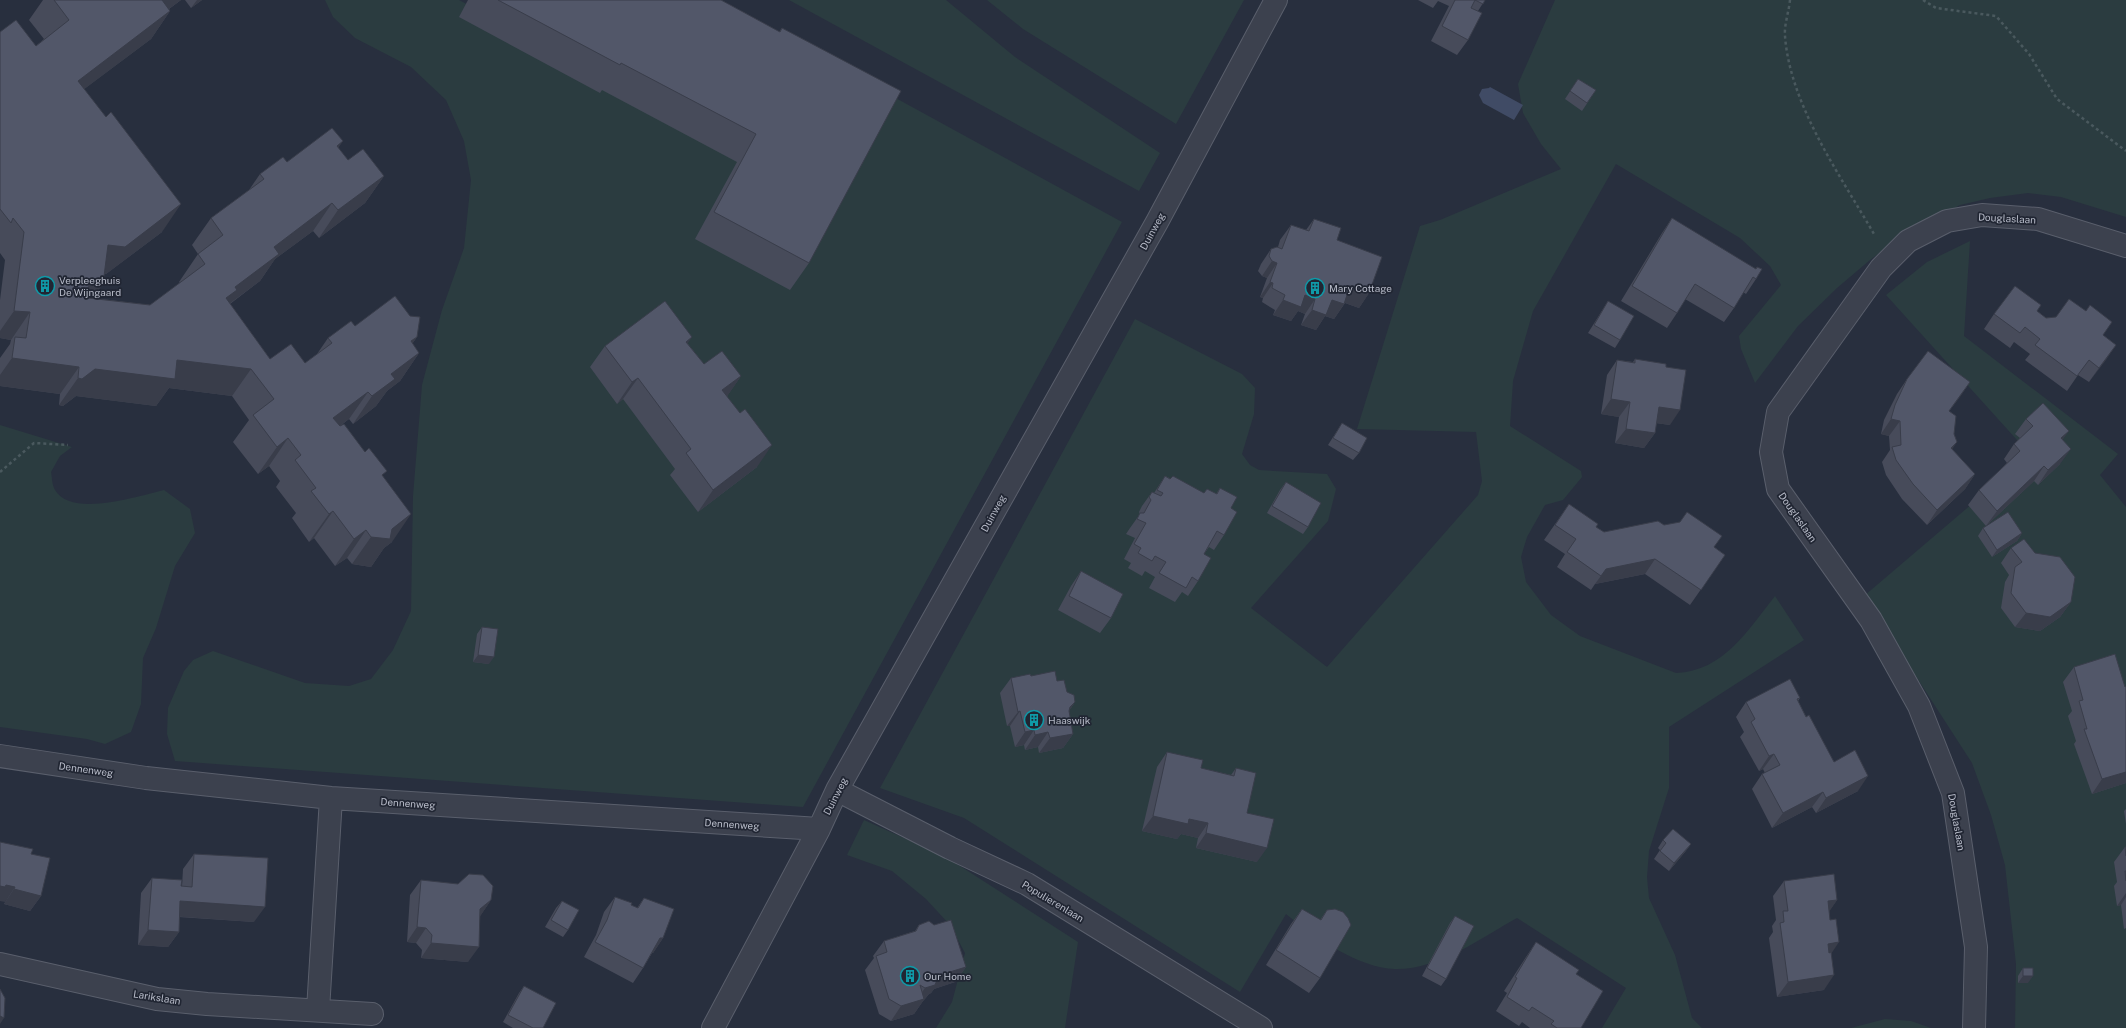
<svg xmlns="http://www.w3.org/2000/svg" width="2126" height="1028" font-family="'Public Sans',sans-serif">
  <rect width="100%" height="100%" fill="#282f3e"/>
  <path fill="#2b3c40" d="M325,0H459L472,7L596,0L819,56L1122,222L803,807L175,761L167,734L168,708L184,671L193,660L213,651L305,683L349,686L371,679L393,650L411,611L413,496L422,385L442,310L464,248L471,180L464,141L446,100L411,67L355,38L333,17Z
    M789,0H946L1015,57L1160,153L1139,191Z
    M987,0H1244L1176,124L1023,29Z
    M1555,0H2126V217L2061,197L2028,193L1990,198L1960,205L1901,237L1870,260L1837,288L1798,326L1755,383L1741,349L1739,336L1781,285L1770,266L1740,238L1616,164L1533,311L1513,381L1510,426L1581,471L1582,477L1563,500L1545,505L1527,537L1521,557L1526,582L1551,615L1580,636L1676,673C1724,671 1748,630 1775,596L1804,640L1669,727V788L1649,851L1647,877L1649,898L1675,955L1692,1018L1702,1028H1602L1626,988L1517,918C1481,938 1438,970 1395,969C1358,968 1313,936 1286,914L1240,992L964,818L880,788L1135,319L1242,374L1255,388L1254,414L1242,454L1250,465L1259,470L1327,474L1336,489L1328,521L1251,608L1327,667L1478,495L1482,481L1476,432L1357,429L1420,226L1440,220L1561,169L1541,144L1523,113L1518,84Z
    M1970,241L1964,336L2118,454L2100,475L2126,507V1028H2015L2016,964L2005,865L1991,815L1972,763L1864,596L2027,457L2017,440L1886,295L1927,262Z
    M0,425L72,447L60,456L51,472C52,477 52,485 55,490C71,518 139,496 164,490L190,509L195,533L175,566L156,628L143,658L141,704L131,732L105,744L87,739L0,727Z
    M864,820L946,857L1078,942L1065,1028H936L952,1002L965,953L950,925L926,899L892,871L847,855Z
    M1885,1019L1911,1021L1931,1028H1851Z"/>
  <path fill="#404b65" d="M1490,87L1523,105L1514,120L1483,103L1479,95L1482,89L1489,88Z"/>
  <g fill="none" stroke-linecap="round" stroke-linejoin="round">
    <g stroke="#5a5f6c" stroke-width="24">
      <path id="street" d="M0,756L146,778L331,798L819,829
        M837,790L950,848L1027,884L1261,1028
        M0,964L157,999L207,1004L372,1014
        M318,1010L331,798
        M713,1028L819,829L837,790L1157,222L1276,0
        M1974,1028L1976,947L1953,793L1919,706L1871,620L1778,489L1771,452L1778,412L1881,268L1908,241L1947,221L1982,215L2038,219L2126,246"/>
    </g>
    <path stroke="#4a595e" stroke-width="2.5" stroke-dasharray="3 3" stroke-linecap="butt" d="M1790,0C1789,11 1784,25 1785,36C1790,105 1840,175 1874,234
      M1923,0L1936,8L1996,16L2029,54L2057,99L2126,151
      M0,472L34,443L68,445"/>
    <use href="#street" stroke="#3c414e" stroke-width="22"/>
  </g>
  <path fill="#474b5a" d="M43,0H181L169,9L170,11L151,39L84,89L162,232L106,274H104L93,298L150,305L180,283L179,282L198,254L192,245L211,218L249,190L260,174L287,162L338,148L348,160L384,176L365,203L319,238L313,231L275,259L260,281L230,304L270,359L305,363L317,354L328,338L355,326L417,337L412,344L419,353L400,381L387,391L376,406L353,424L349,419L340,426L383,476L392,542L384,548L371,567L352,564L347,558L335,566L314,538L309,542L292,518L296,513L276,487L280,481L269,466L258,474L233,442L249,420L232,396L169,388L156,406L76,396L63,406L59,405L60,394L0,386V358L10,344L11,340L0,338V300L5,260L0,253V32L36,46L44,39L29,20Z
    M185,0H202L191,8Z
    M468,0H721L779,32L782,28L809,263L790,290L695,239L737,162L602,90L600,93L459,17Z
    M1418,0H1485L1478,11L1468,40L1457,55L1431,41L1449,6L1438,1L1433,8Z
    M1578,79L1596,90L1582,111L1565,99Z
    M1672,218L1756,279L1746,294L1743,292L1734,308L1724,322L1685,299L1677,313L1667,328L1621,301L1662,233Z
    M1314,219L1337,240L1369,293L1359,308L1345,303L1334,319L1325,316L1316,330L1301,325L1305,314L1298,311L1291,321L1273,315L1275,310L1262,302L1263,298L1260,297L1267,278L1262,276L1258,271L1261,264L1271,249L1278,247L1280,240L1291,225L1306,230Z
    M1608,301L1620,340L1615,348L1588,333Z
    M2037,311L2046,318L2103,335L2116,345L2089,382L2078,375L2067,391L2025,360L2030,354L2014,342L2010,348L1984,329L1994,314Z
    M688,344L704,364L741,376L727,396L757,467L698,512L670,475L675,469L623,399L617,404L590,367L605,346Z
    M1635,359L1666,367L1670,425L1656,423L1655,433L1644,448L1615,443L1619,417L1601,414L1607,375L1617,360L1633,362Z
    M1907,379L1970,382L1949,411L1954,434L1952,449L1975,474L1965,489L1927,525L1902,499L1886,475L1882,462L1890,450L1889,436L1881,434L1884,420L1897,394Z
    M2026,419L2062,440L2060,464L2038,485L2034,481L1986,526L1968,505L1979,490L2007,463L2004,459L2014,444L2020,438L2015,434Z
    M1342,423L1359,453L1353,460L1328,445Z
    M1165,476L1204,493L1207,489L1216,494L1220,488L1231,508L1224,535L1214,550L1209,547L1204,554L1198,581L1188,596L1182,592L1175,602L1149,588L1155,577L1145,571L1142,576L1128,568L1131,563L1124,559L1135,538L1126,534L1130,528L1140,514L1139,512L1142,506L1152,492L1154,493Z
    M1286,482L1308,527L1303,534L1267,513L1280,490Z
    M1569,504L1596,527L1604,532L1664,525L1714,547L1725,555L1690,605L1645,574L1595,584L1591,590L1557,567L1565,554L1544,540Z
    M1983,528L2022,533L2017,541L1992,557L1978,536Z
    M2011,548L2071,602L2060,617L2040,631L2015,627L2001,608L2005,582L2009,575L2001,563Z
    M1081,571L1111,618L1100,633L1058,610L1071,586Z
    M482,627L489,664L473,662L477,634Z
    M2074,667L2125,687L2126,783L2092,794L2074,744L2076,741L2068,716L2072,711L2063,682Z
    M1031,676L1057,681L1075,702L1069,711L1073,734L1063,748L1039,753L1038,747L1025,750L1024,745L1015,747L1010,726H1007L1000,693L1011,678Z
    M1800,698L1798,701L1806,717L1834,762L1858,791L1816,813L1812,807L1772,828L1752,789L1762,774L1765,773L1763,769L1759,771L1740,737L1744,732L1736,717L1746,702Z
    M1167,752L1201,768L1231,775L1236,768L1247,813L1257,862L1196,848L1198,838L1181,834L1177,839L1142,831L1157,767Z
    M2126,809V824L2124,811Z
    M1663,840L1691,844L1685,852L1669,871L1654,859L1660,850L1658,848Z
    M2125,847H2126V928L2124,929L2121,905L2117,906L2114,886L2117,882L2114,862Z
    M31,854L41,896L30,911L4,904Z
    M194,854L254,922L179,917V932L168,947L138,945L141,893L152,878L182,886L183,869Z
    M421,880L491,900L480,916L468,962L421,958L422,950L416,943L407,942L410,895Z
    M1784,881L1837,900L1829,911L1831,953L1824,990L1777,997L1769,938L1773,932L1772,926L1776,920L1773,896Z
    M615,897L637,908L644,898L663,938L653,953H652L643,968L633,983L584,957L596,935L604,912Z
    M562,901L568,930L563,937L545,927L556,908Z
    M1302,909L1320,920L1327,910L1320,978L1309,993L1266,965L1291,924Z
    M1455,916L1446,979L1441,986L1422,976L1450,923Z
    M919,925L966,967L955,982L934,989L931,993L929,994L924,1000L923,1001L914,1014L891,1021L879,1014L865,970L874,958L873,956L884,941L915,931Z
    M1536,942L1576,974L1581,1028H1530L1522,1022L1519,1026L1496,1011L1507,993L1504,991L1526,957Z
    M2023,968L2028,983H2018V976Z
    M524,986L543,1028H513L503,1022L519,993Z"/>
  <path fill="#393d4a" d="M163,0H181L143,28Z
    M197,0H202L191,8Z
    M170,11L151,39L59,108L78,81Z
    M343,141L324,169L337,146Z
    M384,176L365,203L319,238L338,210Z
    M332,203L313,231L275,259L260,281L225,307L226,298L235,287L274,247Z
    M181,204L162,232L106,274L89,272L108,245Z
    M1272,261L1277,263L1267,278L1262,276Z
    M89,282L103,284L84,311Z
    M1270,282L1273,283L1263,298L1260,297Z
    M1350,286L1369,293L1359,308L1340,301Z
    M1305,295L1315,299L1305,314L1298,311L1291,321L1273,315L1283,300Z
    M1332,300L1344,304L1334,319L1325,316L1316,330L1301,325L1312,310Z
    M14,311L30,312L11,340L0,338V331Z
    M417,337L398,364L411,341Z
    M692,337L677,359L686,342Z
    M2116,345L2106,360L2089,382L2099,368Z
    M419,353L400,381L387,391L376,406L353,424L372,396L391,374Z
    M12,358L79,367L60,394L0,386V375Z
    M177,360L251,369L232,396L169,388L156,406L76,396L63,406L59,405L78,378L95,369Z
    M741,376L726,398L722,390Z
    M638,378L623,399L617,404L632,382Z
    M1970,382L1960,397L1938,426L1949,411Z
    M368,392L349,419L314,445L333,418Z
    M1611,399L1630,402L1619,417L1601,414Z
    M1659,407L1680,410L1670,425L1648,422Z
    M1891,419L1900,421L1889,436L1881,434Z
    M1626,429L1655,433L1644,448L1615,443Z
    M2069,431L2058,446L2061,438Z
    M288,438L269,466L258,474L277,447Z
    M1957,442L1947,457L1951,448Z
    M772,445L757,467L698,512L713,490Z
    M2071,449L2060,464L2038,485L2048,470Z
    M2044,466L2034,481L1986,526L1997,511Z
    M1975,474L1965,489L1927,525L1937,510Z
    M333,511L314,538L309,542L329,514Z
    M411,514L392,542L384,548L371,567L352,564L371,537L392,529Z
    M366,530L347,558L335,566L354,539Z
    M2022,533L2017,541L1992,557L1997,550Z
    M1655,559L1645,574L1595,584L1606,569Z
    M2071,602L2060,617L2040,631L2015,627L2026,613Z
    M478,655L494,657L489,664L473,662Z
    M1075,702L1065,717L1070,707Z
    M1020,711L1010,726H1007L1018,712Z
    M1034,730L1024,745L1015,747L1025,732Z
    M1048,732L1038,747L1025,750L1035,735Z
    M1073,734L1063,748L1039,753L1050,738Z
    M1774,754L1763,769L1759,771L1769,756Z
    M2126,772V783L2092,794L2102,779Z
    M1868,776L1858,791L1816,813L1826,798Z
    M1823,792L1812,807L1772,828L1783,813Z
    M1153,816L1189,819L1208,823L1198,838L1181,834L1177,839L1142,831Z
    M1206,833L1267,848L1257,862L1196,848Z
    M1691,844L1685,852L1669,871L1674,863Z
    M6,885L15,887L5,902L0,901V886Z
    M14,889L41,896L30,911L4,904Z
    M2126,893V897L2121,905L2117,906Z
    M491,900L481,915L470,924L480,909Z
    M1837,900L1827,915L1828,901Z
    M180,901L265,907L254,922L170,916Z
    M417,927L426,928L416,943L407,942Z
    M148,930L179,932L168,947L138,945Z
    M660,938H663L653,953L650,952Z
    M1839,942L1829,957L1828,944Z
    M431,943L479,947L468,962L421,958Z
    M966,967L955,982L934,989L931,993L929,994L924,1000L923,1001L914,1014L891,1021L901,1006L916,1001L925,988L940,975Z
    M1834,975L1824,990L1777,997L1788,982Z
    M2023,976H2033L2028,983H2018Z
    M0,1016L4,1018L0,1024Z"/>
  <path fill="#525769" stroke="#393d4a" d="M54,0H163H162L170,11L78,81L106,117L111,112L181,204L125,247L108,245L103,284L89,282L88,298L150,305L205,264L198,254L223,235L211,218L264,179L260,174L283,157L287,162L332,128L343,141L337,146L348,160L363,149L384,176L338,210L332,203L274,247L279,254L235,287L237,290L226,298L270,359L291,344L305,363L332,343L328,338L351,321L355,326L395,296L410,316L420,317L417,337L411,341L419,353L391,374L395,379L372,396L368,392L333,418L340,426L344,424L365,452L369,448L387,471L382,475L411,514L392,529L390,539L371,537L366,530L354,539L333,511L329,514L311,491L316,488L295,460L301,455L288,438L277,447L253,415L274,399L251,369L177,360L175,379L95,369L82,379L78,378L79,367L12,358L15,337L26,338L30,312L14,311L24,232L13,218L11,223L0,209V32L16,20L36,46L69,20Z
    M498,0H721L780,32L782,28L901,91L809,263L714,212L756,134L621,63L620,65Z
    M1455,0H1475L1471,8L1482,13L1468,40L1442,26Z
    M1475,0H1485L1483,4Z
    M1578,79L1596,90L1587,103L1570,91Z
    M1672,218L1756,269L1757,267L1762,269L1756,279L1753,277L1734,308L1695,284L1677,313L1632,286Z
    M1314,219L1341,228L1337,240L1382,257L1369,293L1350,286L1344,304L1332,300L1326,315L1312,310L1315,299L1305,295L1301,307L1283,300L1285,295L1272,288L1273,283L1270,282L1277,263L1272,261L1269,256L1271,249L1277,247L1282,249L1291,225L1309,231Z
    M2015,286L2041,305L2037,311L2046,318L2056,317L2069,299L2086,311L2090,305L2112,322L2103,335L2116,345L2099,368L2089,360L2077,376L2035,345L2040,339L2025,327L2020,333L1994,314Z
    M665,301L692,337L686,342L704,364L722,351L741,376L722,390L740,413L745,409L772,445L713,490L686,453L691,449L638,378L632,382L605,346Z
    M1608,301L1634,316L1620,340L1594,325Z
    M1928,351L1970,382L1949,411L1956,416L1954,434L1957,442L1951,448L1975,474L1937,510L1913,484L1896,460L1892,447L1901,445L1900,421L1891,419L1895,405L1907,379Z
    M1635,359L1666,364V367L1686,370L1680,410L1659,407L1655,433L1626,429L1630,402L1611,399L1617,360L1635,363Z
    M2043,403L2069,431L2061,438L2071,449L2048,470L2044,466L1997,511L1979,490L2020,451L2014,444L2033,426L2026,419Z
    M1342,423L1367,438L1359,453L1333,438Z
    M1165,476L1170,479L1173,476L1204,493L1207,489L1217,494L1220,488L1237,497L1231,508L1237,512L1224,535L1217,531L1204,554L1211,558L1198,581L1192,577L1186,588L1159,573L1166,562L1155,556L1152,561L1138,553L1141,548L1134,544L1146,523L1137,519L1140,513H1144L1151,500L1149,497L1152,492L1161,496L1163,493L1157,490Z
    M1286,482L1321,503L1308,527L1272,506Z
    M1569,504L1598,524L1596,527L1604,532L1658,521L1664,525L1680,522L1687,512L1722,536L1714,547L1725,555L1701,590L1655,559L1606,569L1601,576L1567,552L1576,539L1555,525Z
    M2008,512L2022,533L1997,550L1983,528Z
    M2024,539L2035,553L2060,557L2075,577L2071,602L2050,617L2026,613L2011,593L2015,567L2022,562L2011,548Z
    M1081,571L1123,594L1111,618L1069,596Z
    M482,627L498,629L494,657L478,655Z
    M2115,654L2125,687L2126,686V772L2102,779L2084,729H2087L2079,701L2083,700L2074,667Z
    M1055,671L1057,681L1064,680L1067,692L1074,695L1075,702L1070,707L1069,711L1073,734L1050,738L1048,732L1035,735L1034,730L1025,732L1020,711L1018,712L1011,678L1030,674L1031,676Z
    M1790,679L1800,698L1797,699L1806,717L1809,715L1834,762L1855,750L1868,776L1826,798L1823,792L1783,813L1762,774L1780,765L1774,754L1769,756L1751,722L1755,719L1746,702Z
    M1167,752L1203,760L1201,768L1234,776L1236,768L1256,773L1247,813L1274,819L1267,848L1206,833L1208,823L1189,819L1188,824L1153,816Z
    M1673,829L1691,844L1674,863L1660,851L1666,843L1663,840Z
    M0,842L33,849L31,854L50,858L41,896L14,889L15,887L6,885L5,887L0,886Z
    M2125,847H2126V856Z
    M194,854L268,858L265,907L180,901L179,932L148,930L152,878L182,880L181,886L192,887Z
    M2125,871H2126V881Z
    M469,874L483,875L493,886L491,900L480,909L479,947L431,943L432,935L426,928L417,927L421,880L458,884Z
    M1834,874L1837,900L1828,901L1830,920L1836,919L1839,942L1828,944L1829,953L1831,952L1834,975L1788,982L1780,923L1784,922L1783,911H1788L1784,881Z
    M615,897L632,903L631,905L638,908L644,898L674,909L663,938H660L643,968L595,942L607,920Z
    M562,901L579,910L568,930L551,920Z
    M1302,909L1321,920L1327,910L1335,909L1343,912L1348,918L1351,925L1320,978L1276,950Z
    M1455,916L1474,926L1446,979L1427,968Z
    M951,920L966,967L940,975L942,978L937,980L935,985L925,988L920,985L924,999L901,1006L889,999L876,956L887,952L884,941L916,931L919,925L929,921L934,925Z
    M1536,942L1579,970L1576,974L1603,991L1581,1028H1557L1551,1024L1554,1021L1532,1007L1529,1011L1507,997L1517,978L1515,977Z
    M2023,968H2033V976H2023Z
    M524,986L556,1003L543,1028H533L508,1015Z
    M0,989L5,998L4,1018L0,1016Z"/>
  <defs>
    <g id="building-ring" transform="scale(1)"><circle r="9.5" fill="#212633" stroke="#0f9aa8" stroke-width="1.5"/><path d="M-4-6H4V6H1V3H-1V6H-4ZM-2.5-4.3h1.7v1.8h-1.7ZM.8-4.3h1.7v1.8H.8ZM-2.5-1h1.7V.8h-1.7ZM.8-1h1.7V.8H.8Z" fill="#0f9aa8"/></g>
  </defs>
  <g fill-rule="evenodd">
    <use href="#building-ring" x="45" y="286"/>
    <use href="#building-ring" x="1315" y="288"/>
    <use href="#building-ring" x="1034" y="720"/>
    <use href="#building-ring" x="910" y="976"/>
  </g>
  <g text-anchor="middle" stroke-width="3.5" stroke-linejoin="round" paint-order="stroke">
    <g font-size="10" fill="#b8bcc9" stroke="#212633">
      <text transform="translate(2007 218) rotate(3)" y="4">Douglaslaan</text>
      <text transform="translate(1152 231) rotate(-61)" y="4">Duinweg</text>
      <text transform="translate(993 513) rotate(-61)" y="4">Duinweg</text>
      <text transform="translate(1798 517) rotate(55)" y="4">Douglaslaan</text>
      <text transform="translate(86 769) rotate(8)" y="4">Dennenweg</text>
      <text transform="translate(835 796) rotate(-63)" y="4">Duinweg</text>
      <text transform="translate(408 803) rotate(4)" y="4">Dennenweg</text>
      <text transform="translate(1957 822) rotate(80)" y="4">Douglaslaan</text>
      <text transform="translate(732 824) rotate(4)" y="4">Dennenweg</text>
      <text transform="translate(1053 901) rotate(31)" y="4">Populierenlaan</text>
      <text transform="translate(157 997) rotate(9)" y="4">Larikslaan</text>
    </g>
    <g font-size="10" fill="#b8bcc9" stroke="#212633" text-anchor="start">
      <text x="59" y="284">Verpleeghuis<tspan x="59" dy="12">De Wijngaard</tspan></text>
      <text x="1329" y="292">Mary Cottage</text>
      <text x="1048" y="724">Haaswijk</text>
      <text x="924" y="980">Our Home</text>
    </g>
  </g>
</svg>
